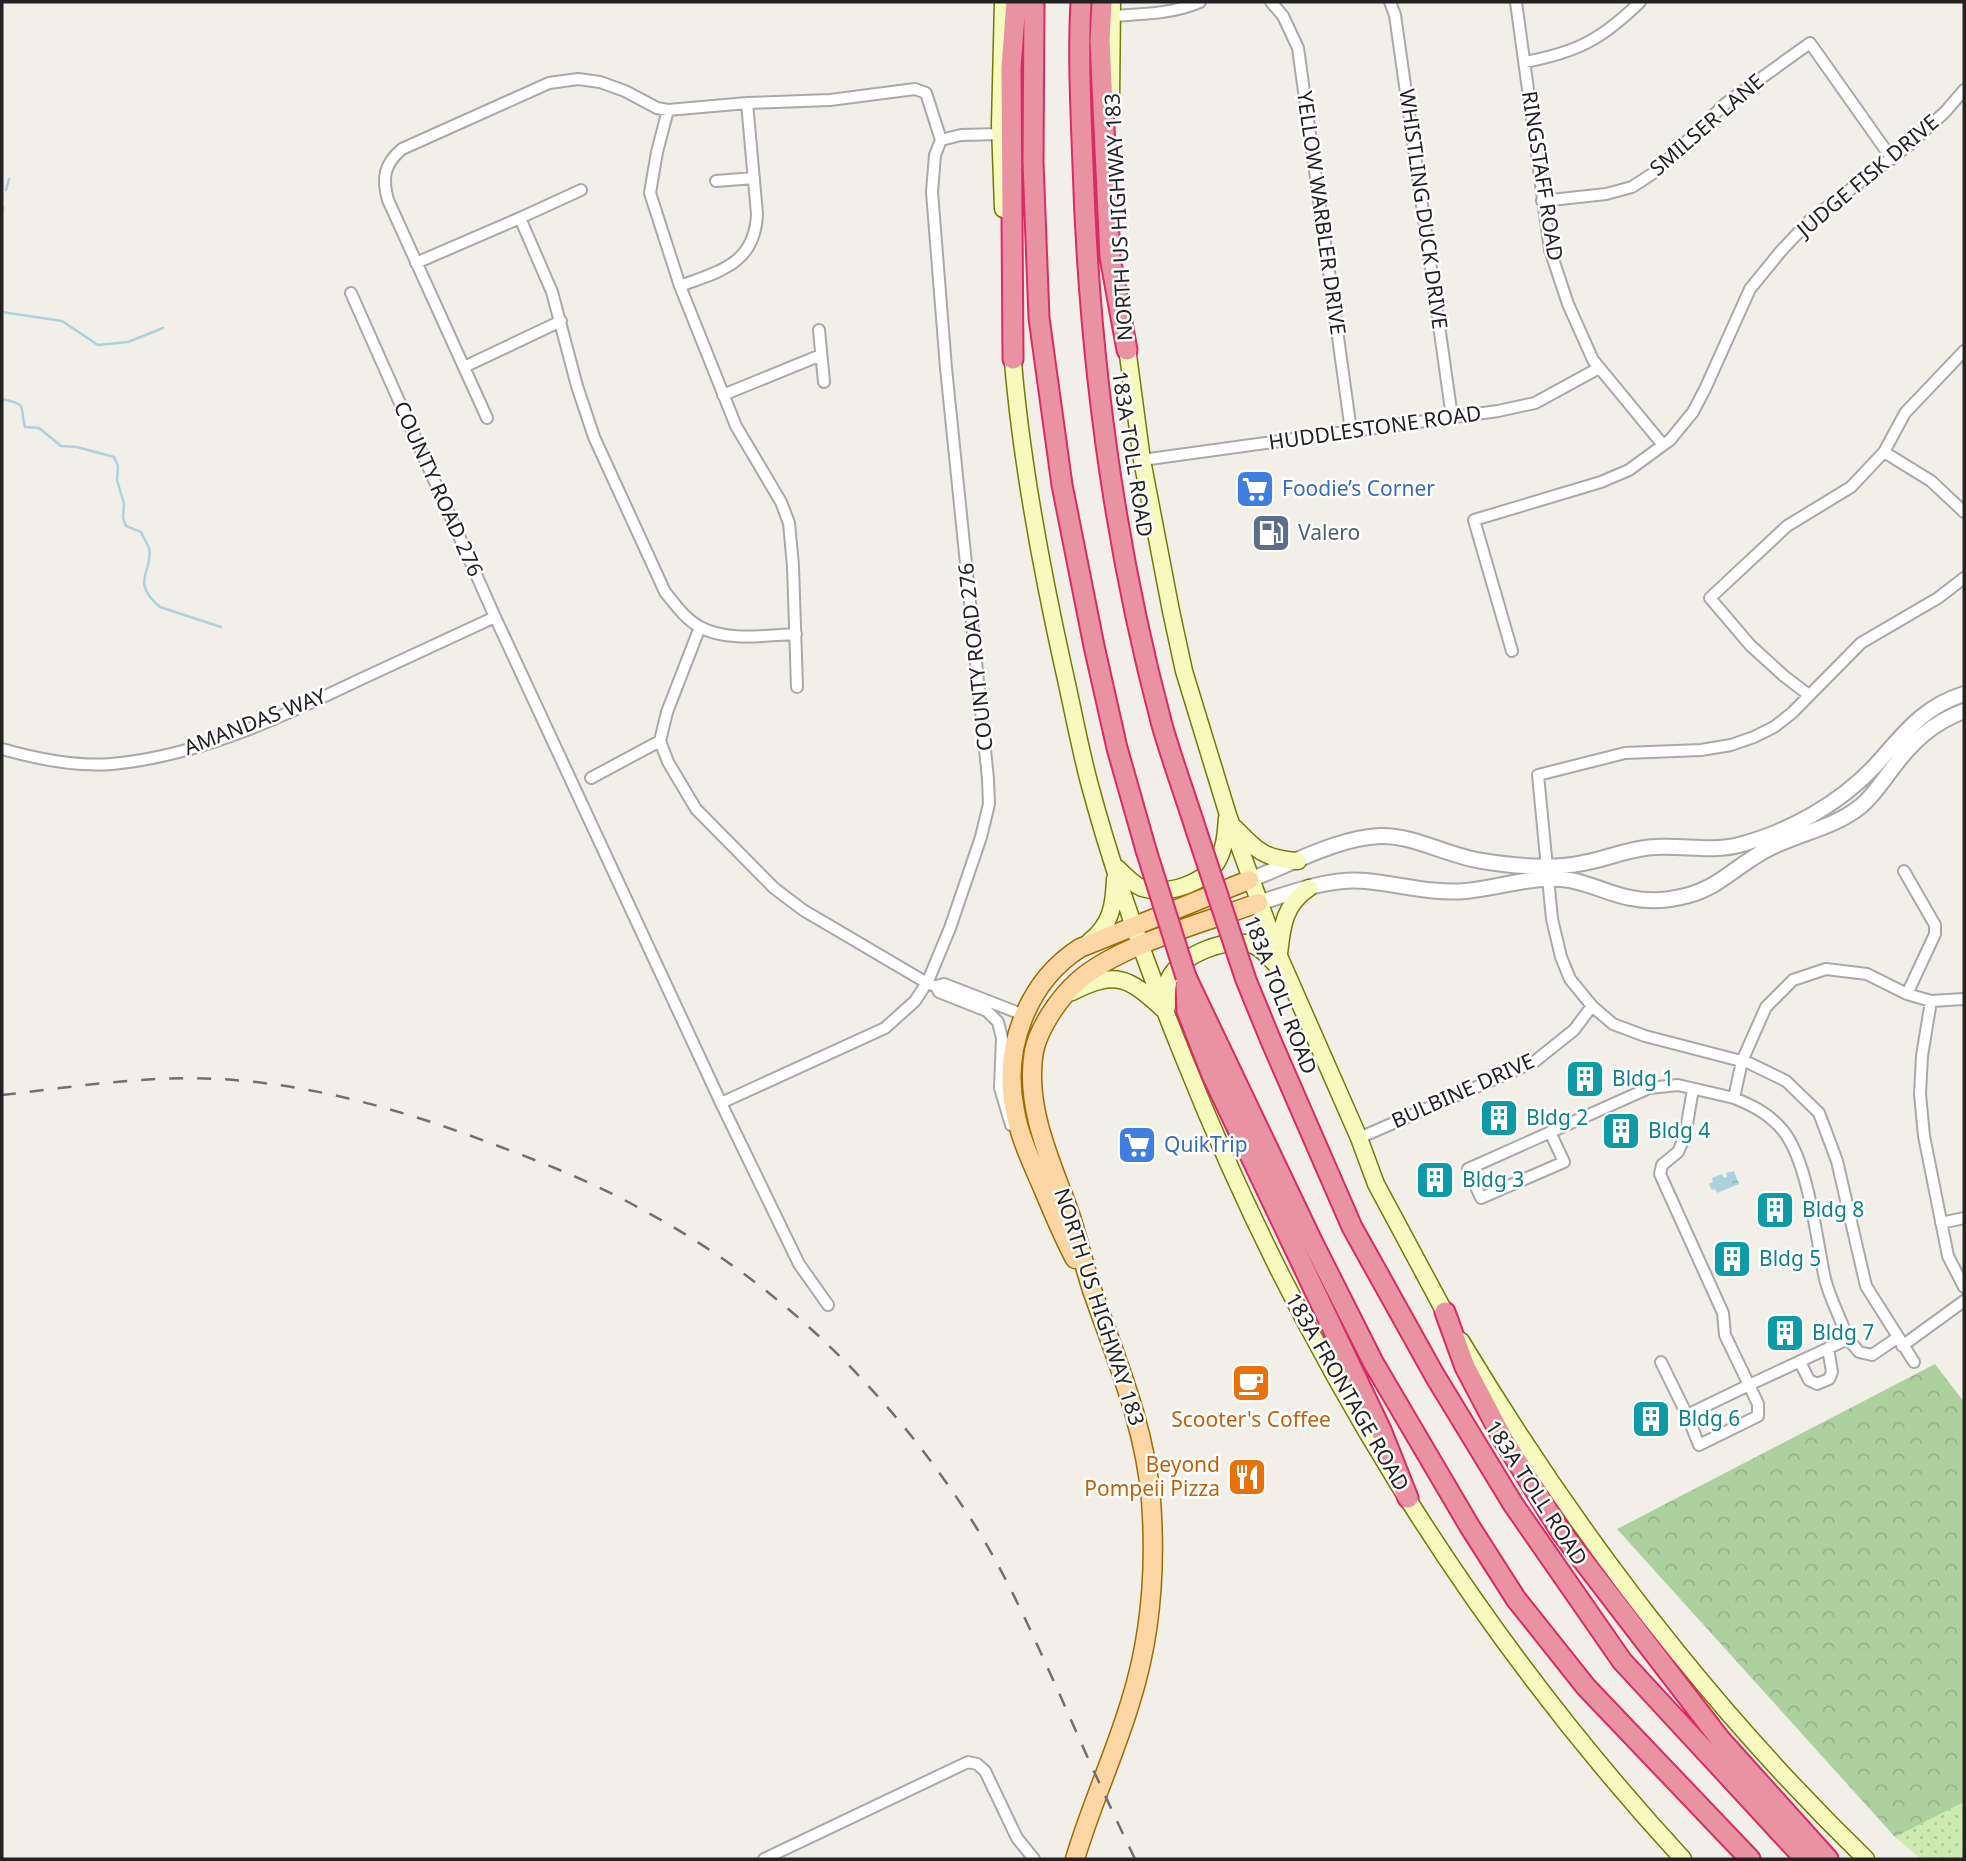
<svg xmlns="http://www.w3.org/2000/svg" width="1966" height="1861" font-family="'Noto Sans',sans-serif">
  <defs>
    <pattern id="grass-dots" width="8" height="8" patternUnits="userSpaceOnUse" patternTransform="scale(1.75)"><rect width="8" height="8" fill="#cdebb0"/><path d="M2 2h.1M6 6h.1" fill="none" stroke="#b0c997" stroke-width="1.8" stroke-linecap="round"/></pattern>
    <pattern id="forest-crowns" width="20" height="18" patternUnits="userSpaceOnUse" patternTransform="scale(1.75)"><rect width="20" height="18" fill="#add19e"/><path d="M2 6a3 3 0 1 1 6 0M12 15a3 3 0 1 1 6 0" fill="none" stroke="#95b388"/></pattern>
    <pattern id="water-ripples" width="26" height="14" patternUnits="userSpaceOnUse" patternTransform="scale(1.75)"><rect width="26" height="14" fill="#aad3df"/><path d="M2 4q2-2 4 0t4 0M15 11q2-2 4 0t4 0" fill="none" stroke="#92b5bf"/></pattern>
  </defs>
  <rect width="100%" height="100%" fill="#f2efe9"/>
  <path fill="url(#grass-dots)" d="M1964,1802V1859H1921L1895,1837Z"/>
  <path fill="url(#forest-crowns)" d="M1935,1364L1964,1402V1802L1895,1837L1617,1529Z"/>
  <path fill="url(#water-ripples)" d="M1734,1171L1739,1184L1717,1193L1715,1189L1712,1190L1709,1184L1713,1182L1712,1178L1722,1174L1724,1178L1727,1177L1726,1173Z"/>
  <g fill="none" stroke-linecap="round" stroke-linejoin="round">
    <path stroke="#aad3df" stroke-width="2.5" d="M6,190L9,179
      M2,213L3,207
      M2,312L62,321L98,345L128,342L163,328
      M2,399C29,405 19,405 25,427L39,428L61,446L77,447L114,457L118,466L117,480L124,504L123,518L126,526L141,532C143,537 147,543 149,548C154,571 129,581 160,607L221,627"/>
    <g stroke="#a9a9a9" stroke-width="14">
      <path id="minor" d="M1271,2L1283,16L1298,48L1351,431
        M1390,2L1395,15L1452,417
        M1516,2L1550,250L1568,304L1593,360L1663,445
        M1112,16C1142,14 1172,14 1200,2
        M1525,62C1578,52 1602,39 1640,2
        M668,110L657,152L650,193L680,286L736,426L781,502L789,523L793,566L797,687
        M716,181L754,178
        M1542,201L1606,194L1632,187L1655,172L1725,104L1810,43L1892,159
        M520,218L581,190
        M416,263L520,218L552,292L577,386L594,437L665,592C675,604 685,619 700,627C727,642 766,635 796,634
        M680,286C720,271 755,264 757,214L747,103
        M351,293L495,617L721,1103L799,1264L828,1305
        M819,330L824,382
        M464,367L561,321
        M723,395L821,355
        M487,418L388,200C382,178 384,164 402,149L549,83L578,79L600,82L625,91L657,108L668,110L747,103L830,100L915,89L926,93L941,140
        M1884,452L1931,481L1964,512
        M1142,460L1498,411L1535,403L1599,368
        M700,627L667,712L660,741L668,762L696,809L774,888L803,910L927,983L936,986L944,984L1024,1015
        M1512,651L1474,520L1601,482L1629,470L1670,440L1693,412L1705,389L1750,289L1781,251L1810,220L1909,145L1945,112L1964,90
        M1809,695L1784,676L1750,645L1710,598L1787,526L1851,487L1884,452L1905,413L1964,351
        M2,749C37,759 75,767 112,764C199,756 282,717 359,680C404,659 450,638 495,617
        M591,778L660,741
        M1904,871L1935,925V934L1907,994
        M936,986L939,992L987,1011L998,1022L1002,1038L1000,1088L1011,1125
        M1931,1001L1922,1056L1920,1094L1924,1136L1948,1256L1964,1287
        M1693,1089L1685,1136L1678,1152L1662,1165L1660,1174L1723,1313L1725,1335L1749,1385L1848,1339L1859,1352L1872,1355L1897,1338
        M1734,1098C1751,1105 1766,1112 1779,1126C1808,1155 1816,1238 1825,1279C1830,1299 1841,1319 1848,1339
        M721,1103L885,1028L915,1001L928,981L950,928L981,837L989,804L988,779L946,368L932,192L935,155L941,140L961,135L1000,134
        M1550,1132L1564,1162L1481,1198L1468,1169L1649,1088L1678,1085L1734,1098L1742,1061L1766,1007L1793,980L1826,969L1867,974L1907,994L1931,1001L1964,999
        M1359,1138L1534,1062L1574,1030L1592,1006
        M1941,1223L1964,1218
        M1902,1346L1964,1301
        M1661,1362L1687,1415L1749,1385L1758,1404V1416L1699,1445L1687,1415
        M1800,1362L1809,1380L1817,1384L1829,1379L1832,1372L1828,1348
        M1914,1362L1866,1286L1837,1161L1819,1113L1786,1081L1749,1063L1645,1036L1613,1024L1592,1006L1570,979L1561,957L1552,919L1538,775L1625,753L1701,750L1731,745L1754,737L1774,727L1792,713L1861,643L1938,598L1964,578
        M764,1859L968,1762L977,1764L985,1771L1017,1838L1034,1859"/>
    </g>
    <g stroke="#a9a9a9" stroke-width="18">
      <path id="tertiary" d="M1249,880C1290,865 1336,838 1380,836C1415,835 1447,856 1482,861C1513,866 1551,870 1583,863C1607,859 1630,848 1655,847C1683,845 1712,852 1739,845C1789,832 1839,804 1875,766C1903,735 1922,707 1964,694
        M1258,903C1292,893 1330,877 1366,881C1399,884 1432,894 1466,891C1498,888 1527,877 1560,879C1585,880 1607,894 1631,898C1649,902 1671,900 1689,895C1719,887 1739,864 1766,850C1797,833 1833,829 1861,806C1874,795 1882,782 1892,769C1912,742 1932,723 1964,711"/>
    </g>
    <g stroke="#707d05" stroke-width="19">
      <path id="secondary" d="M1003,2L1000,125L1003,209
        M1111,97L1112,2
        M1126,340L1142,460L1171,611L1184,671L1228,815L1279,956L1359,1138L1376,1184L1450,1322
        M1012,350C1020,456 1040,562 1063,666C1072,705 1079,744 1089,782C1114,876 1148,970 1185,1061C1302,1354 1469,1627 1683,1859
        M1235,828C1257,851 1265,859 1298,861
        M1117,868C1125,875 1132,884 1142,888C1168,896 1206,883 1218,860C1225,847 1226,832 1227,818
        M1089,942C1111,925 1114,906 1115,879
        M1279,954C1282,926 1284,905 1309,888
        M1072,992C1116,970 1128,977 1163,1009
        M1167,1007C1167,998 1166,988 1169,979C1179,955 1232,934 1255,946C1264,950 1272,961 1279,968
        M1461,1341C1574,1529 1708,1706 1866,1859"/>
    </g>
    <g stroke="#a06b00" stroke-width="21">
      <path id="primary" d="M1075,1259C1063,1237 1054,1214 1044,1191C1033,1165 1020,1139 1015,1111C1002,1049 1027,982 1080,948L1249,880
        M1075,1859C1091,1805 1115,1754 1131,1700C1151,1636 1156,1567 1151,1500C1145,1426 1116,1359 1092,1290C1084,1265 1078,1239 1070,1214C1052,1164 1024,1107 1034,1051C1039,1027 1060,997 1078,981C1118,945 1206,922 1258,903"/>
    </g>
    <g stroke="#dc2a67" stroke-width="23">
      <path id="motorway" d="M1034,2L1033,162L1039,318L1062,485L1094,646L1117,748L1146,850
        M1081,2C1078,56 1081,111 1083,166C1089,354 1113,542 1162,725C1172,760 1185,795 1196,830
        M1102,2L1100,41L1110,257L1127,350
        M1013,359L1011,68L1016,2
        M1186,977L1312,1241L1373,1362L1470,1527L1516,1599L1586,1687L1750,1859
        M1186,985L1187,1011L1212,1075L1381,1430L1408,1498
        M1271,1041L1352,1227L1435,1376L1513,1504L1622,1661L1805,1859
        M1445,1312L1465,1367L1503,1439L1561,1532L1720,1739L1828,1859"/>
    </g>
    <use href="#minor" stroke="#fff" stroke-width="10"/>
    <use href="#tertiary" stroke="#fff" stroke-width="14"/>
    <use href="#secondary" stroke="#f7fabf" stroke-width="16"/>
    <use href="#primary" stroke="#fcd6a4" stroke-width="18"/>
    <use href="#motorway" stroke="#e892a2" stroke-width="19"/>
    <path stroke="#707070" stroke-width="2.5" stroke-dasharray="14 14" stroke-linecap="butt" d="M2,1095C73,1087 147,1075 219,1079C312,1084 403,1110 490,1143C541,1162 593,1182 641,1209C780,1283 892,1394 976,1527C1009,1580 1034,1638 1060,1695C1084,1750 1109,1805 1135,1859"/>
    <g stroke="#dc2a67" stroke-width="23" stroke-linecap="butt">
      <path id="motorway-bridge" d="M1196,830L1246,980L1271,1041
        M1146,850L1186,977"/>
    </g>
    <use href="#motorway-bridge" stroke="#e892a2" stroke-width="19"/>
  </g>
  <defs>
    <g id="supermarket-square" transform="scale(2.0125)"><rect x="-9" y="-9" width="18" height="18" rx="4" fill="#3f7fe0" stroke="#fff"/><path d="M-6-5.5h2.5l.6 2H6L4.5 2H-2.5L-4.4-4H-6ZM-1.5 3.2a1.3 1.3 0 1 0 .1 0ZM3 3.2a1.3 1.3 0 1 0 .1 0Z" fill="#fff"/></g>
    <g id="fuel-square" transform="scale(2.0125)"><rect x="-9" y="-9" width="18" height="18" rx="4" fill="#5c6f8a" stroke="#fff"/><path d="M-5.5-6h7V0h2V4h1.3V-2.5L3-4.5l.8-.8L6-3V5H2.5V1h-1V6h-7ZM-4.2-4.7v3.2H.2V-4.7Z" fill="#fff"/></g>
    <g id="building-square" transform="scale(2.0125)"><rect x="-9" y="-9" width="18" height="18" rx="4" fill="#0f9aa8" stroke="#fff"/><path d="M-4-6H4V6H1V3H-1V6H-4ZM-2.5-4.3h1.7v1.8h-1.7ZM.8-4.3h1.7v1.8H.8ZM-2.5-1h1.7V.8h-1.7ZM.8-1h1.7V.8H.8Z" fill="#fff"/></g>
    <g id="cafe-square" transform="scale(2.0125)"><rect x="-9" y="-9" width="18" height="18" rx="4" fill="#e8710a" stroke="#fff"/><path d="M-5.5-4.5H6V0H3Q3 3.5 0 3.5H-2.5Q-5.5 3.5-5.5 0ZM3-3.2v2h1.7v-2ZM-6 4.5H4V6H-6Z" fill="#fff"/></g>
    <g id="restaurant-square" transform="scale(2.0125)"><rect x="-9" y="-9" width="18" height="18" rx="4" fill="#e8710a" stroke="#fff"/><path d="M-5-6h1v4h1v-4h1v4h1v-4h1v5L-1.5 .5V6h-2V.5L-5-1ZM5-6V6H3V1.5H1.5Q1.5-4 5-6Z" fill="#fff"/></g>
  </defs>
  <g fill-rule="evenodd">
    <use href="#supermarket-square" x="1255" y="489"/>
    <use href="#fuel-square" x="1271" y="533"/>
    <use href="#building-square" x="1585" y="1079"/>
    <use href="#building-square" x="1499" y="1118"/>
    <use href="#building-square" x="1621" y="1131"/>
    <use href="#supermarket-square" x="1137" y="1145"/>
    <use href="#building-square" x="1435" y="1180"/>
    <use href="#building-square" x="1775" y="1210"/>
    <use href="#building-square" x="1732" y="1259"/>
    <use href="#building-square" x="1785" y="1333"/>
    <use href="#cafe-square" x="1251" y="1383"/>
    <use href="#building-square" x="1651" y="1419"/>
    <use href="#restaurant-square" x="1247" y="1477"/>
  </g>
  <g text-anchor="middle" stroke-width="5" stroke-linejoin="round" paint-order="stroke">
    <g font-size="21" fill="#222" stroke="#fff">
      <text transform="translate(1707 125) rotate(-41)" y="7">SMILSER LANE</text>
      <text transform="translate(1542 176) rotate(81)" y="7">RINGSTAFF ROAD</text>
      <text transform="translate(1868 176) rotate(-40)" y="7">JUDGE FISK DRIVE</text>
      <text transform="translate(1423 209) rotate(82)" y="7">WHISTLING DUCK DRIVE</text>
      <text transform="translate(1321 213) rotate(82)" y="7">YELLOW WARBLER DRIVE</text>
      <text transform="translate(1119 217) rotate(-93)" y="7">NORTH US HIGHWAY 183</text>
      <text transform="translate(1375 428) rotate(-8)" y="7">HUDDLESTONE ROAD</text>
      <text transform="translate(1132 454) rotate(81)" y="7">183A TOLL ROAD</text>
      <text transform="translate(438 489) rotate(66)" y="7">COUNTY ROAD 276</text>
      <text transform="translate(976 657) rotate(-96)" y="7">COUNTY ROAD 276</text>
      <text transform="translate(255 722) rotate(-21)" y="7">AMANDAS WAY</text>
      <text transform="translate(1280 995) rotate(69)" y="7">183A TOLL ROAD</text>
      <text transform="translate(1463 1091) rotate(-24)" y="7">BULBINE DRIVE</text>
      <text transform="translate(1099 1307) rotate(72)" y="7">NORTH US HIGHWAY 183</text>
      <text transform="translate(1347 1392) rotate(60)" y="7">183A FRONTAGE ROAD</text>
      <text transform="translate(1536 1493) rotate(57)" y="7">183A TOLL ROAD</text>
    </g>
    <g font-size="21" fill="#366cbe" stroke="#fff" text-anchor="start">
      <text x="1282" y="496">Foodie’s Corner</text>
      <text x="1164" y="1152">QuikTrip</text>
    </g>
    <g font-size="21" fill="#4e5e75" stroke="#fff" text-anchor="start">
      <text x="1298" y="540">Valero</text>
    </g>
    <g font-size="21" fill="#0d838f" stroke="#fff" text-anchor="start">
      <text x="1612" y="1086">Bldg 1</text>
      <text x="1526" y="1125">Bldg 2</text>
      <text x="1648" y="1138">Bldg 4</text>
      <text x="1462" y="1187">Bldg 3</text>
      <text x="1802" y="1217">Bldg 8</text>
      <text x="1759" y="1266">Bldg 5</text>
      <text x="1812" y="1340">Bldg 7</text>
      <text x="1678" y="1426">Bldg 6</text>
    </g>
    <g font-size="21" fill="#c56008" stroke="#fff">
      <text x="1251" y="1427">Scooter's Coffee</text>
      <text x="1220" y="1472" text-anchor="end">Beyond<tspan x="1220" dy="24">Pompeii Pizza</tspan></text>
    </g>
  </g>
  <rect width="1966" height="1861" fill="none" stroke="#222222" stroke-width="7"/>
</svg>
